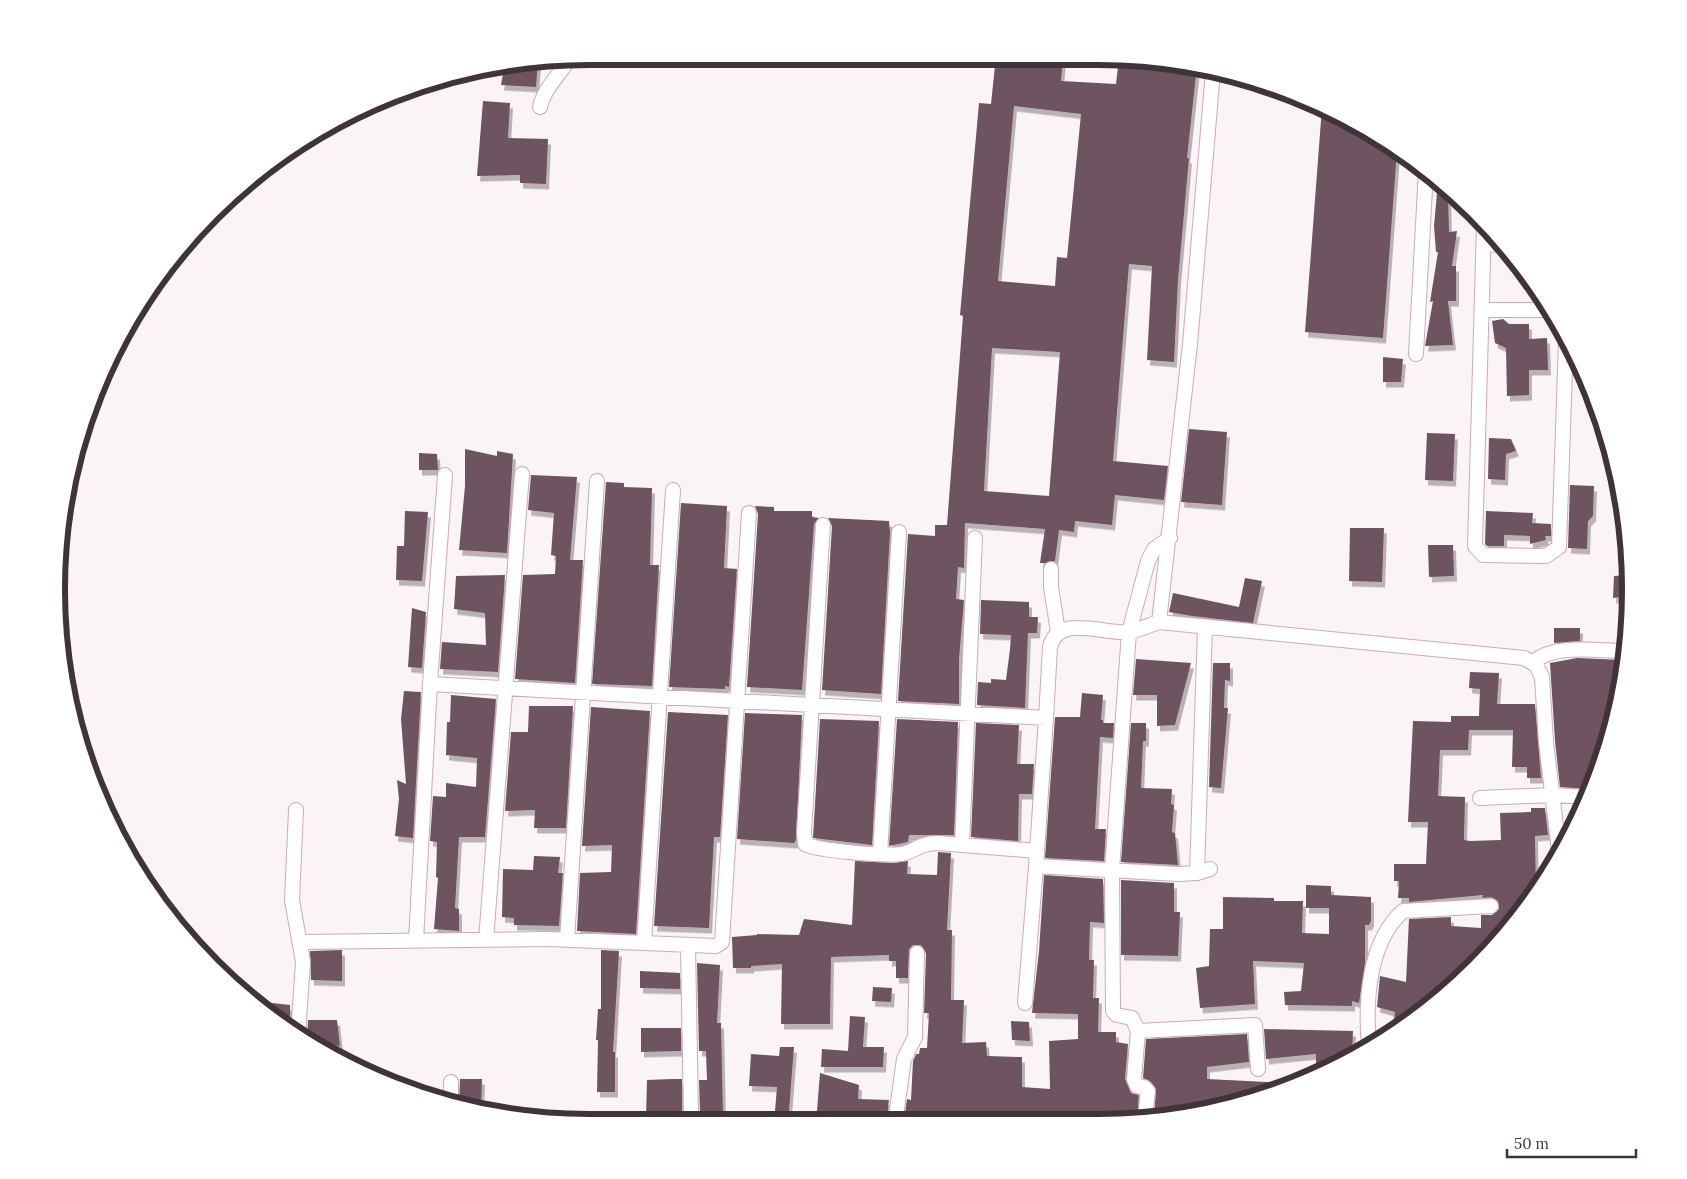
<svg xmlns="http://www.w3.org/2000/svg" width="1687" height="1179" font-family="Lora,serif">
  <defs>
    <filter id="shadow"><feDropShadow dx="3" dy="5.5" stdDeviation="0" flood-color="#0004"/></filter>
  </defs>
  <rect width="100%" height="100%" fill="#faf4f7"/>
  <path fill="#6e5260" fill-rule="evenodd" filter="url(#shadow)" d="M996,56L1063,58L1061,81L1116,84L1119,58L1197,66L1187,158H1189L1178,280L1174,362L1147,360L1152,266L1129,264L1113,461L1168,466L1164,500L1115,495L1112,525L1075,521L1074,532L1059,530L1055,561L1045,563H1040L1045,529L965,523L964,568L958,567L956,599L964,600L959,659V704L898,701L908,534L935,536V525H947L963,316L960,315L979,103L991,104ZM1014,106L1081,114L1067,258L1057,257L1055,286L998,281ZM992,348L1060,352L1049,496L984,491Z
    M538,63L536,87L501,85L504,68Z
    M483,101L510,103L508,138L548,139L546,184L520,183V175L477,176Z
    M1322,107L1334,111L1397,151L1383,338L1305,332Z
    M1437,193H1448L1449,232L1457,231L1452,266H1456V301H1448L1453,345L1425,346L1433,301L1430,302L1438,252H1436L1434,226Z
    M1503,319L1509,324H1529V339L1547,338L1548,370H1529V395L1507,396L1506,348L1495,343L1492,321Z
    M1383,357L1403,359L1401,382H1383Z
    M1189,429L1227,432L1222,505L1181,502Z
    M1427,433L1455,434L1453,481L1425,480Z
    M1489,438L1511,439L1516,451L1506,454L1505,480L1488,479Z
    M465,449L497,456V451L513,454L507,553L459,550L465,486Z
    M419,453L437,454L438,470H419Z
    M531,475L577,477L570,560H583L575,683L515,679L523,575L555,574L556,556L551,555L554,513L528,510Z
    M606,482L624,483V487L652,488L650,565H659L652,686L592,684Z
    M1570,485L1594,486L1593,516L1588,521L1587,549L1568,548Z
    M681,503L727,506L724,568L737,569L729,687L725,686V689L669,687Z
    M755,506L774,507V511H812V517L819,518L814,524L802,690L747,687L758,514Z
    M405,511L428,512L422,581L396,580L397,546H404Z
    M1486,511L1533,513L1532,523L1551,524V536H1545L1546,540L1530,544V536L1504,535V546H1487L1485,544Z
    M828,518L889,521L890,533L881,694L822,690L832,526Z
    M1350,528H1384L1382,582L1349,581Z
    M1428,545H1453L1454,576L1429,577Z
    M505,575L498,672L440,669L442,642L486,645L485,613L454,609L456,576Z
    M1629,575L1630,596L1613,598L1614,576Z
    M1245,578L1262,581L1253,623L1192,616L1169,612L1173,593L1239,607Z
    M981,600L1029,602V617H1038L1037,633H1028L1025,708L977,705L978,682L991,683V679L1006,680L1010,649L1011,635L980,634Z
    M412,608L426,612L422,668L408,667Z
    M1554,628H1580V641L1554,643Z
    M1577,658L1624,660L1620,694L1591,789L1560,787L1555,741L1550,663Z
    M1136,659L1191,663L1175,725L1157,726V695H1133Z
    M1213,663H1230V681L1225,680L1224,708H1228L1221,788L1209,787Z
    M1470,672L1499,673L1497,704H1535L1541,778H1527V767H1512L1513,730H1469L1468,750H1440L1438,796L1465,797L1464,840L1470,841L1501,840L1500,813L1531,812V808H1545L1548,835L1535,836L1536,891L1474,967L1392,1034L1395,1012L1377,1007L1380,976L1406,982L1409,919L1451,917V926L1481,928V915H1492L1499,909L1498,901L1491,897L1482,898L1483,895L1409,902V898H1398L1399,881H1394V864H1426L1428,822H1408L1413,721L1451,722V716H1479L1480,689L1469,688Z
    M404,691L421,692L413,838L395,836L399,799L397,780L406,784L401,719Z
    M1082,693L1103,695L1101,720H1103V723H1114L1113,738L1100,737L1095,829H1106L1104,861L1045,858L1055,717H1080Z
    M451,695L496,699L485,837H459L455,908L459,909V931L434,929L438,878L436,877L437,842L430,841L433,796L446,797V783L476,787L477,758L446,755L447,722H450Z
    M529,706H573L566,828H534L535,810L505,811L511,732H528Z
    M591,707L650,711L636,934L577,931L580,873L611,872L612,845L582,846Z
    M668,712L728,715L720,837H714L709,928L654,926Z
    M745,713L802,715L796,840L794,843L737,839Z
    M820,719L879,721L872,845L813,838Z
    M897,719L958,722L954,835H909L908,842L889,846Z
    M976,723L1019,725L1017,764H1034L1032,794H1019L1018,841L971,837Z
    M1131,723H1146V741H1143L1141,788L1172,789L1171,804L1174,805L1172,832L1175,833L1178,865L1121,862Z
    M938,852L951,853L947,930H952L951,1000H964L962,1043L986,1042L987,1056L1022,1057V1087L1050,1089L1049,1041L1078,1039V1014L1032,1013L1039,951L1044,875L1103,879L1104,923L1090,922L1089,960H1094L1093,998H1099L1098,1032H1116V1042L1128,1044L1125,1079L1131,1093L1139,1095L1137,1119L1124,1120L1104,1115L1103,1122L1098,1123H1006L1007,1111H953V1123L904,1120L907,1099L911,1100L913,1061L916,1054H919L920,1048H927L929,1013H924L926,953L921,945H913L909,949L908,978H896V961H889V955L831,957L830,1024H781L782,964L751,966V968H733L732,937L757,935V934L799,935L804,919L852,925L855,861L893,863L908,861L907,874L937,875Z
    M534,856L560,857L558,873H563L559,926L514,925V918L502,917L503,869L533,870Z
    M1121,880L1174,883V912H1180L1178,956L1121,955Z
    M1306,885L1331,886V895L1371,897V921L1369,925H1365V963L1359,1003L1352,1001V1006L1285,1005L1284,992L1301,991L1304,963L1253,961L1255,1004L1200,1008L1196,968L1209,966L1210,929H1223V897L1274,898V901H1303L1302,933L1329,934V908H1306Z
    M342,950V981L311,980L310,951Z
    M601,950L619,951L613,1052H615V1092H597L598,1040H596L598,1009H601Z
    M697,963L720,965L717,1023H721L723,1114H700L699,1080H707L706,1051H699Z
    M640,971L680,973V989L640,988Z
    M873,987L892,988L891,1002L872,1001Z
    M254,1001L290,1005V1030L278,1021Z
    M850,1016L865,1017L863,1047H884L883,1067H821L822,1049L848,1051Z
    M308,1020H337L340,1046L313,1043L307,1040Z
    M1011,1021L1029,1022L1030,1041L1012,1040Z
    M641,1028H681V1051L641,1052Z
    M1264,1029L1353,1031L1352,1057L1334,1068L1316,1074V1054L1266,1059Z
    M1247,1034L1249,1062L1207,1067V1079L1289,1083L1201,1113L1154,1117L1156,1089L1150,1081L1143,1078L1146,1039Z
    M780,1047H794L788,1123H774L777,1087L749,1086L751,1054L779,1056Z
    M820,1073L859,1085L858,1099L889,1100L887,1117L840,1116V1123H816Z
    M460,1079H482L481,1111L459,1105Z
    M672,1079H682V1114L667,1113L660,1118H646L647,1080Z"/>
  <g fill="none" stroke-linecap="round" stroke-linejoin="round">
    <g stroke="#caaaba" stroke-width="16">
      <path id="minor" d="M540,107C544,88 559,76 569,59
        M1484,224L1475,546L1483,555L1546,556L1559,547L1566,340
        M1484,245L1501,244
        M1482,310H1550
        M1416,354L1426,170
        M823,525L804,832L805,844C818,851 885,856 901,854C914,852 919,843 938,843L1037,851
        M1051,569V587L1058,632
        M1159,622L1524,658L1536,665L1542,677L1546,742L1559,851
        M1533,662C1557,643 1596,651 1625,651
        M430,684L445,475
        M1046,718L1050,647C1058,613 1105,635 1129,632C1139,630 1150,625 1159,622L1190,344L1213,71
        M1480,798L1553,795L1588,797
        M296,810L292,900L303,962L298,1035
        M962,845L975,538
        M880,854L899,532
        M1197,873L1205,627
        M416,940L430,684L1046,718L1036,866L1178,874L1197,873L1210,869
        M486,940L522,474
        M567,940L597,481
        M300,942L548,939L716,946L722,942L749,513
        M644,943L673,490
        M1025,1003L1036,866
        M1138,1031L1132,1018L1117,1015L1113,1011L1112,870L1129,632L1148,561L1154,549L1170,538
        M1369,1047C1365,1003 1368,942 1403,911L1491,906
        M451,1082V1102
        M1145,1118L1148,1091L1144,1087L1137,1086L1134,1079L1138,1031L1255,1025L1258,1069
        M667,1122L676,1123
        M683,1123L690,1120L691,1115L688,946
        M895,1123L904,1059L915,1037L917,953"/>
    </g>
    <use href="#minor" stroke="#fff" stroke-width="14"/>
  </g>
  <path d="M0 0H1687V1179H0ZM589 65H1098A524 524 0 0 1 1622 589V590A524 524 0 0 1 1098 1114H589A524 524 0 0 1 65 590V589A524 524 0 0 1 589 65Z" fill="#fff" fill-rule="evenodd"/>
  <path fill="none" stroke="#40333a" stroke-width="6" d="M589 65H1098A524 524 0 0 1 1622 589V590A524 524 0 0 1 1098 1114H589A524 524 0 0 1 65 590V589A524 524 0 0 1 589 65Z"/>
  <path d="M1507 1149v8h129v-8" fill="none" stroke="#40333a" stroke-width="2.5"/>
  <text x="1514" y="1149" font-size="15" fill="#40333a" stroke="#ffffff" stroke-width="4" paint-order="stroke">50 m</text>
</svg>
